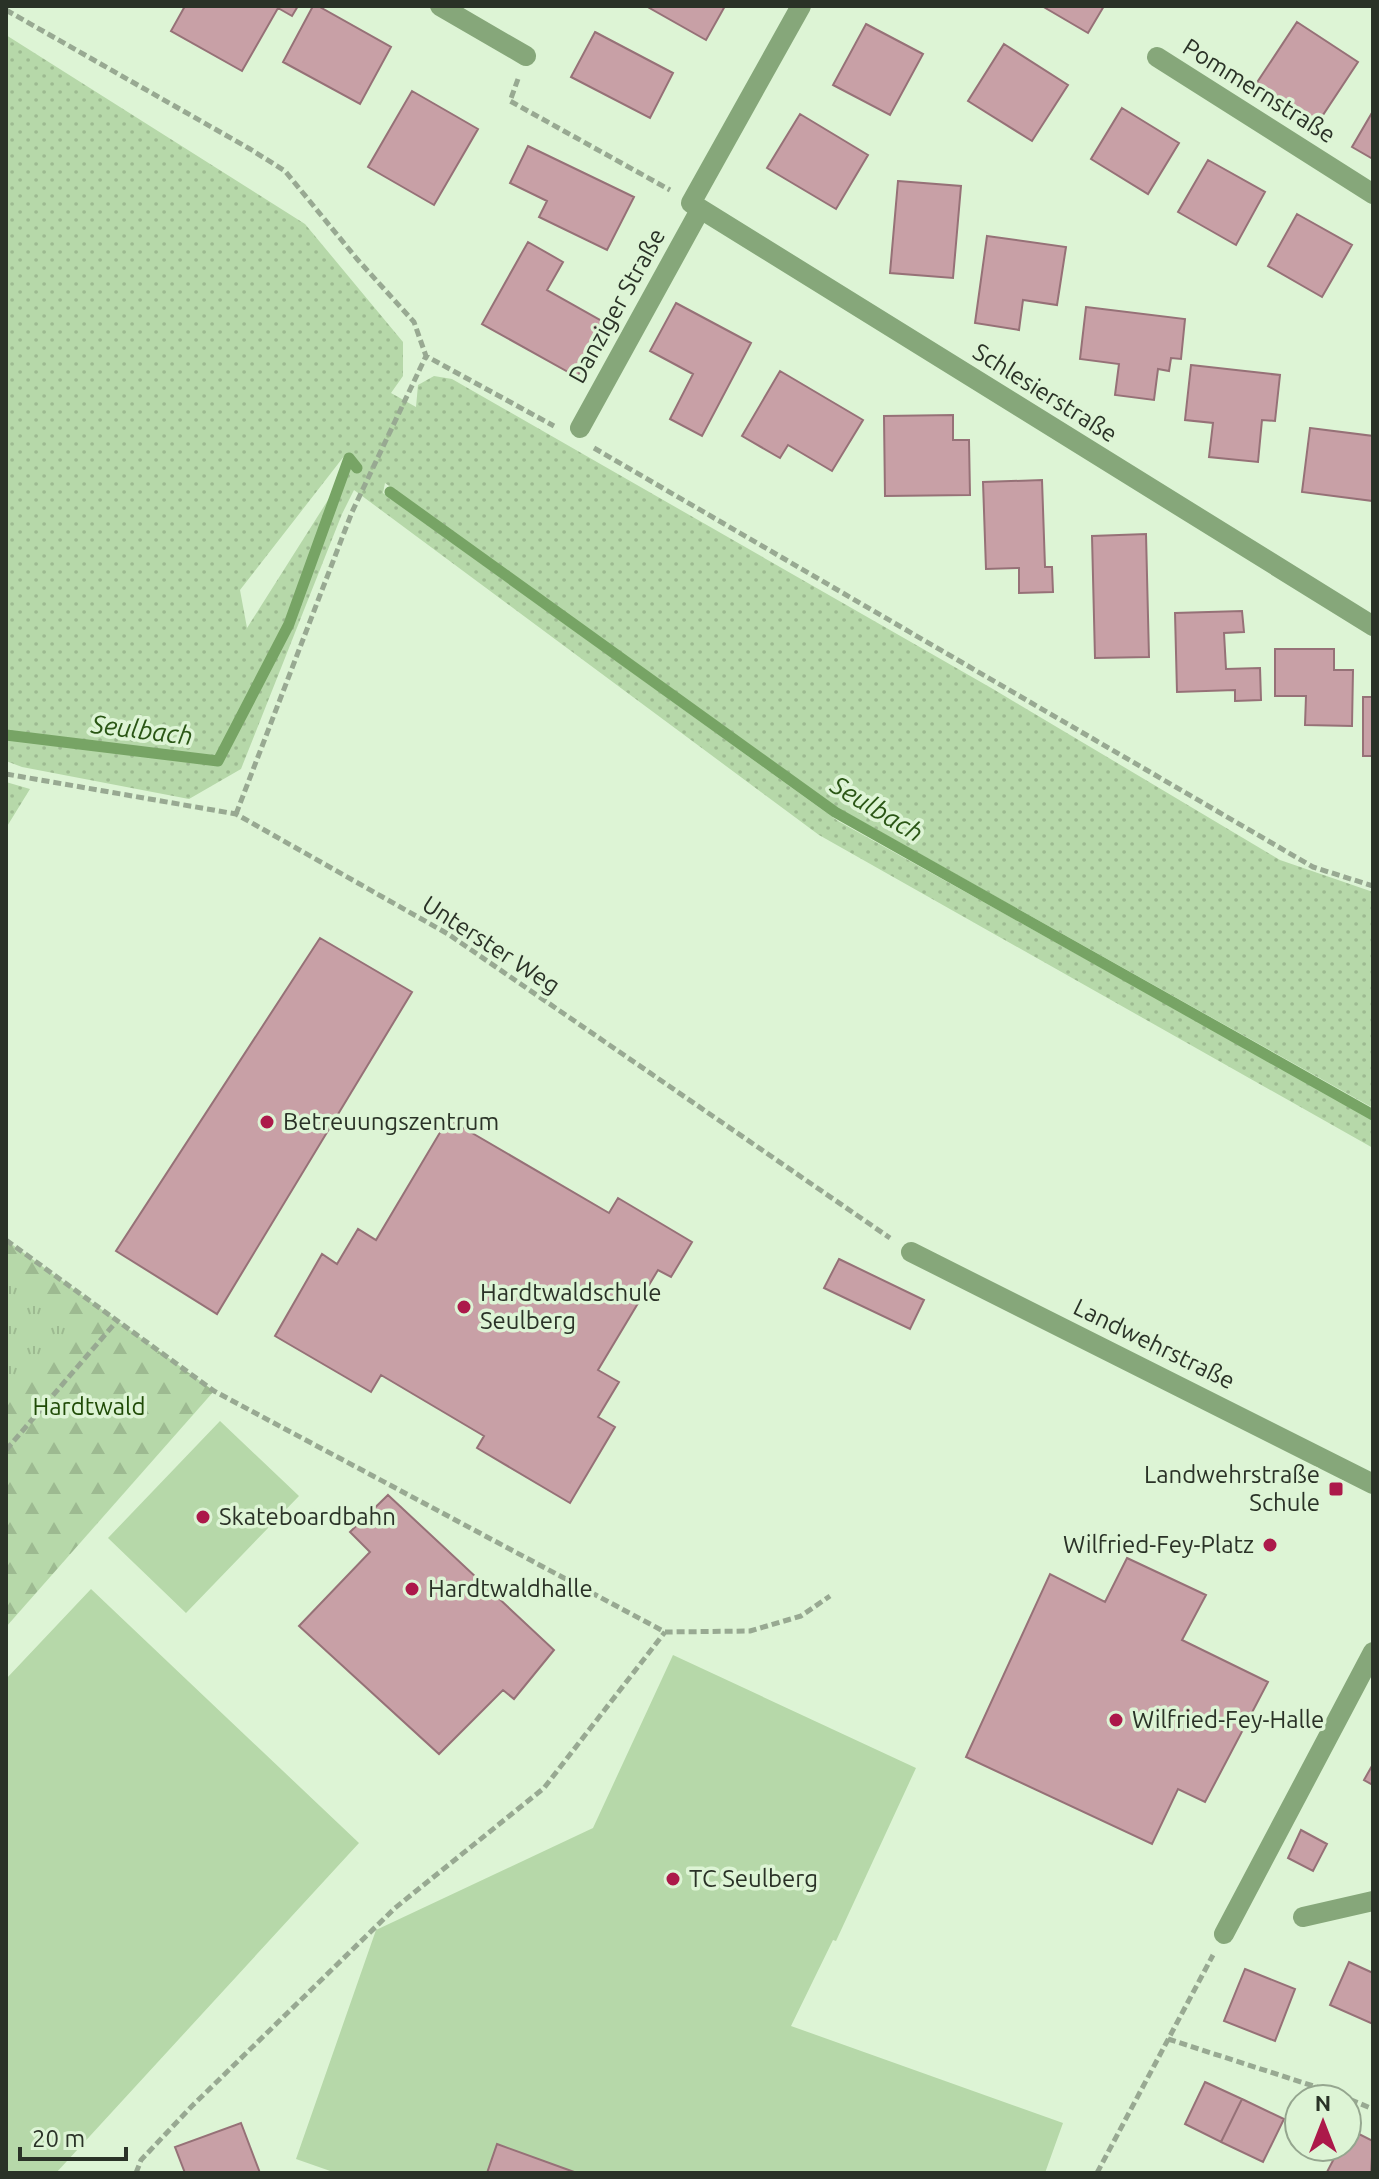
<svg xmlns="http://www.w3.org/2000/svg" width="1379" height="2179" font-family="Ubuntu,sans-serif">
  <defs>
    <pattern id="grass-dots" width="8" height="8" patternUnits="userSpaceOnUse" patternTransform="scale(2)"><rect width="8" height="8" fill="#b6d8a9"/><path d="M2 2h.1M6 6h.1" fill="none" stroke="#9dba91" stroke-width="1.8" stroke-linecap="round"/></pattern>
    <pattern id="forest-firs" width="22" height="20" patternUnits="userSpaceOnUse" patternTransform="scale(2)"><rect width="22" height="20" fill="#b6d8a9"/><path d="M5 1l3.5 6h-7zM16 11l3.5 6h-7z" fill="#9dba91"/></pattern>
    <pattern id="park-tufts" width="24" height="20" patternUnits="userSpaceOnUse" patternTransform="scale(2)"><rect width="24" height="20" fill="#b6d8a9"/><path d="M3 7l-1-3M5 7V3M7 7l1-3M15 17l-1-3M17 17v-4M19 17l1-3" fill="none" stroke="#9dba91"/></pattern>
  </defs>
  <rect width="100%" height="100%" fill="#ddf4d5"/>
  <path fill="url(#grass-dots)" fill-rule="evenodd" d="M6,35L305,224L403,342V376L391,393L416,407L418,385L434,376L452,379L993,689L1280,860L1373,892V1108L838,808L385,483L383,493L838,821L1373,1119V1148L819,835L354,490L342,514L241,769L189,799L22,767L6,761ZM345,455L354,459L247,628L240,590Z
    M6,782L30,789L6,828Z"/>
  <path fill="url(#forest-firs)" d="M6,1240L214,1391L6,1627Z"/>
  <path fill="url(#park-tufts)" d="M6,1273L80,1325L6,1404Z"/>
  <path fill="#b6d8a9" d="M220,1421L299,1496L186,1613L108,1538Z
    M91,1589L359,1843L56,2173H6V1679Z
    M673,1655L916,1768L836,1941L833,1940L791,2026L1063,2123L1045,2173H336L296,2159L376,1930L593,1828Z"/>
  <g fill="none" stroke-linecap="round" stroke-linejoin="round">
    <path stroke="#77a465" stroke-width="11" d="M390,492L835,812L1373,1115
      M6,735L218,761L289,624L349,458L357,468"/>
  </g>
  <path fill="#c8a0a6" stroke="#967177" stroke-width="2" d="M185,6H298L292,16L278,8L242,71L171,31Z
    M313,6H318L391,47L360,104L283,62Z
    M646,6H725L706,40Z
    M1042,6H1104L1088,33Z
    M1297,22L1358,62L1315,127L1254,87Z
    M866,24L923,54L890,115L833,85Z
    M595,32L673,73L650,118L571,77Z
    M1004,44L1068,85L1032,141L968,101Z
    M412,91L478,129L434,205L368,167Z
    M1122,108L1179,143L1148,194L1091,159Z
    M1373,111V159L1352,147Z
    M800,114L868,155L836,209L767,168Z
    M528,146L634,197L607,250L539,217L547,201L510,183Z
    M1208,160L1265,192L1236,245L1178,212Z
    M898,181L961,186L953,278L890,273Z
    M1297,214L1352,245L1322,297L1268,266Z
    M987,236L1066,247L1057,305L1023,300L1019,330L975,323Z
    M528,242L563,262L547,290L607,324L577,377L482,324Z
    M676,303L751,343L702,436L670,419L693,374L650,351Z
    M1086,307L1185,319L1181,359L1171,358L1169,371L1158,369L1154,400L1115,395L1119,364L1080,359Z
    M1191,365L1280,375L1275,421L1262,420L1258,462L1209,457L1213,423L1185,420Z
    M780,371L863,420L832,471L788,445L780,458L742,436Z
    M953,415V440H969L970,495L885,496L884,416Z
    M1310,428L1373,436V501L1302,492Z
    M1042,480L1045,567H1052L1053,592L1019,593V568L986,569L983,482Z
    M1146,534L1149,657L1095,658L1092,536Z
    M1242,611L1244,632L1224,633L1226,669L1260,668L1261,700L1235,701V690L1177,692L1175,613Z
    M1275,649H1334V670H1353L1352,726L1305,725L1306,696H1275Z
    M1363,697H1373V756H1363Z
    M320,938L412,992L217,1314L116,1251Z
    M448,1119L609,1213L618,1198L692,1242L671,1277L658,1270L598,1370L619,1382L598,1417L615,1427L570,1503L477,1448L484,1436L381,1375L371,1392L275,1336L322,1254L337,1264L358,1229L376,1240Z
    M839,1259L924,1300L910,1329L824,1288Z
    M388,1495L554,1650L514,1699L503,1690L439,1754L299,1626L370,1552L350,1532Z
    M1127,1558L1206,1595L1182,1640L1268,1682L1205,1802L1178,1789L1152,1844L966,1757L1050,1574L1105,1602Z
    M1373,1764V1785L1364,1780Z
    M1301,1830L1327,1844L1313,1871L1288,1858Z
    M1349,1962L1373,1973V2024L1330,2005Z
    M1245,1969L1295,1989L1275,2041L1224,2021Z
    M1205,2082L1242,2099L1221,2142L1185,2124Z
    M1242,2099L1284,2119L1263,2162L1221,2142Z
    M241,2123L260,2173H185L175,2147Z
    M1349,2129L1373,2141L1371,2173L1327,2172L1340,2147H1347Z
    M497,2144L577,2173H487Z"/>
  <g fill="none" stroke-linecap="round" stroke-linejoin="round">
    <path stroke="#98a992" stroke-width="5" stroke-dasharray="8 4" stroke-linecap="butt" d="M6,10L250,149L285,171L357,259L414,322L426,356L554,426
      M518,79L510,101L670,190
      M594,448L1313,867L1373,886
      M6,774L236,814L448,934L890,1238
      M236,814L352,512L426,356
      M6,1240L214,1391L665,1632L750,1631L801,1616L830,1596
      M6,1450L116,1322
      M1168,2039L1332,2092L1373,2109
      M136,2173L141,2160L192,2106L395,1908L544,1788L665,1632
      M1097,2173L1213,1955"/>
    <path stroke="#86a77a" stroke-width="20" d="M440,6L526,56
      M801,6L691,203L1373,626
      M1157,57L1373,194
      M580,428L700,210
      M911,1252L1373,1484
      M1303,1917L1373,1901
      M1224,1934L1373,1652"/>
  </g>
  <g fill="#ac194a" stroke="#ddf4d5" stroke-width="3">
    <circle cx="267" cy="1122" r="8"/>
    <circle cx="464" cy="1307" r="8"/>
    <rect x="1328" y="1481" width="16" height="16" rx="4"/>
    <circle cx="203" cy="1517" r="8"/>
    <circle cx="1270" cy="1545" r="8"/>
    <circle cx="412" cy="1589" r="8"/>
    <circle cx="1116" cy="1720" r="8"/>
    <circle cx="673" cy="1879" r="8"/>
  </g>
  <g text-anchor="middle" stroke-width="7" stroke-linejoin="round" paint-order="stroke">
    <g font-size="24" fill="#2a3227" stroke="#ddf4d5">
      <text transform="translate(1259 91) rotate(32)" y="8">Pommernstraße</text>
      <text transform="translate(617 306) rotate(-61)" y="8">Danziger Straße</text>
      <text transform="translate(1045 393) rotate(32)" y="8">Schlesierstraße</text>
      <text transform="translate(491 945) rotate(33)" y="8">Unterster Weg</text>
      <text transform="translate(1154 1344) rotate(26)" y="8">Landwehrstraße</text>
    </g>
    <g font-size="24" fill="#2a3227" stroke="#ddf4d5" text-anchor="start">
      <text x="283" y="1130">Betreuungszentrum</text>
      <text x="480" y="1301">Hardtwaldschule<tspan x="480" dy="28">Seulberg</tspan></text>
      <text x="1320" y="1483" text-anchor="end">Landwehrstraße<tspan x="1320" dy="28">Schule</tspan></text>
      <text x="219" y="1525">Skateboardbahn</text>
      <text x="1254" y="1553" text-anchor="end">Wilfried-Fey-Platz</text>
      <text x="428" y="1597">Hardtwaldhalle</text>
      <text x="1132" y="1728">Wilfried-Fey-Halle</text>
      <text x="689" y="1887">TC Seulberg</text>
    </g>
    <g font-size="24" fill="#204b07" stroke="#ddf4d5">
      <text x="89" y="1415">Hardtwald</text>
    </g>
    <g font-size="26" font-style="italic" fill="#2a5615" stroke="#ddf4d5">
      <text transform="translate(142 730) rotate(7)" y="9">Seulbach</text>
      <text transform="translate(877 809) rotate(31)" y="9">Seulbach</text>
    </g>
  </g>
  <rect width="1379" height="2179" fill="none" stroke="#2a3227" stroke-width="16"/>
  <g transform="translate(1323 2123)"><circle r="38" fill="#ddf4d5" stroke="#95a68f" stroke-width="2"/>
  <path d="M0-6L14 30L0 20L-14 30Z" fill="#ac194a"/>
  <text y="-12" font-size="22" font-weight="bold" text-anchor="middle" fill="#2a3227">N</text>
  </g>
  <path d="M20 2147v12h106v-12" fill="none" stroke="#2a3227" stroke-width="4"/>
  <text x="32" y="2147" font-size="24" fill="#2a3227" stroke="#ddf4d5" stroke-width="6" paint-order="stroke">20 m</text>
</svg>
